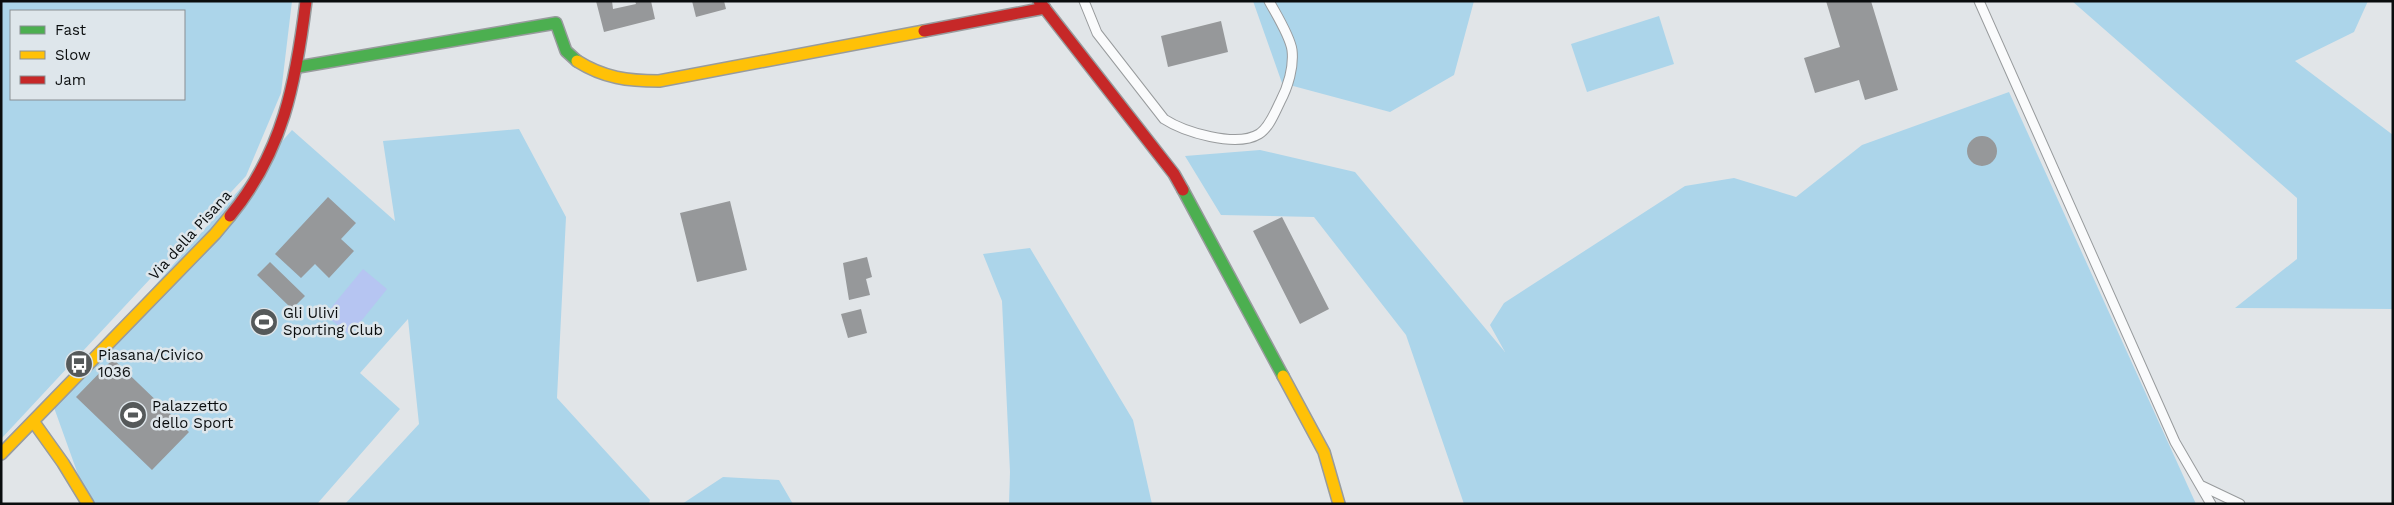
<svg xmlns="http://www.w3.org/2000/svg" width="2394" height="505" font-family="'Work Sans',sans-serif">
  <rect width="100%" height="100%" fill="#e1e5e8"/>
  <path fill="#acd5ea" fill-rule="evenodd" d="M1,1H292L281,93L246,176L1,439ZM11,11H184V99H11Z
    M1253,1H1474L1454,75L1390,112L1282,83Z
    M2072,1H2368L2354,32L2295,61L2393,135V309L2235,308L2297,259V198Z
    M1659,16L1674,64L1587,92L1571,44Z
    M2009,92L2196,504H1464L1406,335L1314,217L1221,215L1185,156L1260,150L1355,172L1505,352L1490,325L1504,303L1685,186L1734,178L1796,197L1862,145Z
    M519,129L566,217L557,398L650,500L649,504H345L419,424L408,319L360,373L400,409L317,504H92L85,494L52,402L292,130L395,221L383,141Z
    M1030,248L1133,420L1152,504H1009L1010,472L1002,301L983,254Z
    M723,477L779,480L793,504H682Z"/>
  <path fill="#b6c5f2" d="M363,269L387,289L350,335L325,315Z"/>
  <path fill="#96989a" d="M596,1H612L613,9L636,4L635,1H651L655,19L604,32Z
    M692,1H724L726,9L696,17Z
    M1826,1H1871L1898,90L1865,100L1859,80L1815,93L1804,58L1840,47Z
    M1221,21L1228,52L1168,67L1161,36Z
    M1967 151a15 15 0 1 1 30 0a15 15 0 1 1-30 0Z
    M328,197L356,223L341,239L354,251L329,278L315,264L301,278L275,254Z
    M730,201L747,270L697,282L680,213Z
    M1282,217L1329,309L1300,324L1253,231Z
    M867,257L872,277L866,279L870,295L849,300L843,263Z
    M270,262L305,296L292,309L257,275Z
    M861,309L867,333L848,338L841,314Z
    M113,359L189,432L152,470L76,397Z"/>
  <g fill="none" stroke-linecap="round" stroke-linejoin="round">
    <g stroke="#989b9d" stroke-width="11">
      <path id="lane" d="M1084,1L1097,33L1164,119C1184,132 1236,148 1259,134C1269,128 1275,112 1280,102C1288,87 1294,67 1292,50C1290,36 1276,14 1269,1
        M1979,1L2175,442L2211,504
        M2200,485L2240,504"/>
    </g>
    <g stroke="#989b9d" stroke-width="14">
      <path id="fast" d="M298,67L556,23L566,51L577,61
        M1183,190L1283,376"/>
    </g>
    <g stroke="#989b9d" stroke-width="14">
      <path id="slow" d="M577,61C604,78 628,81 659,81L924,31
        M1283,376L1324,452L1339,504
        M33,421L63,463L88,504
        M1,454L215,234L230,216"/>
    </g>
    <g stroke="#989b9d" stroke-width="14">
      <path id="jam" d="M1039,1L1174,174L1183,190
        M924,31L1045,8
        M230,216C283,152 296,82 306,1"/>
    </g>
    <use href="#lane" stroke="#fafbfc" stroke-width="9"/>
    <use href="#fast" stroke="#4caf50" stroke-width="11"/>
    <use href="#slow" stroke="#ffc107" stroke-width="11"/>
    <use href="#jam" stroke="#c62828" stroke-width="11"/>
  </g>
  <defs>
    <g id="stadium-disc" transform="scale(1.4375)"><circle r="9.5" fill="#55595a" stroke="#dee6eb"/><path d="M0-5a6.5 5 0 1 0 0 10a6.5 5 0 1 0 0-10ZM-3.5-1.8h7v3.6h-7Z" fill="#fff"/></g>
    <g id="bus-disc" transform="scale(1.4375)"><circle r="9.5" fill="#55595a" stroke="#dee6eb"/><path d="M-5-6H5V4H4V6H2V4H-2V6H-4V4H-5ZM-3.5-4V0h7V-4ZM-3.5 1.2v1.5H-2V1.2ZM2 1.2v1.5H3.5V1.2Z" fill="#fff"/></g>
  </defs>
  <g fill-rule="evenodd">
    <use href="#stadium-disc" x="264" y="322"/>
    <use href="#bus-disc" x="79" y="364"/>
    <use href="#stadium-disc" x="133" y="415"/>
  </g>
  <g text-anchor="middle" stroke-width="5" stroke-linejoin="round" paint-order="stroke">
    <g font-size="15" fill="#0a0d0e" stroke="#dee6eb">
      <text transform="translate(190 235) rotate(-48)" y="5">Via della Pisana</text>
    </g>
    <g font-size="15" fill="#0a0d0e" stroke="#dee6eb" text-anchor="start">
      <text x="283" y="318">Gli Ulivi<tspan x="283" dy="17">Sporting Club</tspan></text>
      <text x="98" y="360">Piasana/Civico<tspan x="98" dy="17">1036</tspan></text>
      <text x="152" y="411">Palazzetto<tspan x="152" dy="17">dello Sport</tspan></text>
    </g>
  </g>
  <rect width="2394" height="505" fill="none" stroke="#0a0d0e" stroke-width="5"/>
  <rect x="10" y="10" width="175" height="90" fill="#dee6eb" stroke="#898f93"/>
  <rect x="20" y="26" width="25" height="8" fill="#4caf50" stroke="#898f93"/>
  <text x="55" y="35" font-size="15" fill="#0a0d0e">Fast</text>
  <rect x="20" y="51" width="25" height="8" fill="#ffc107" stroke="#898f93"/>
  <text x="55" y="60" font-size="15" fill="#0a0d0e">Slow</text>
  <rect x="20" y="76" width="25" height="8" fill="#c62828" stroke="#898f93"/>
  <text x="55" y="85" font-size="15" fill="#0a0d0e">Jam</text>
</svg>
